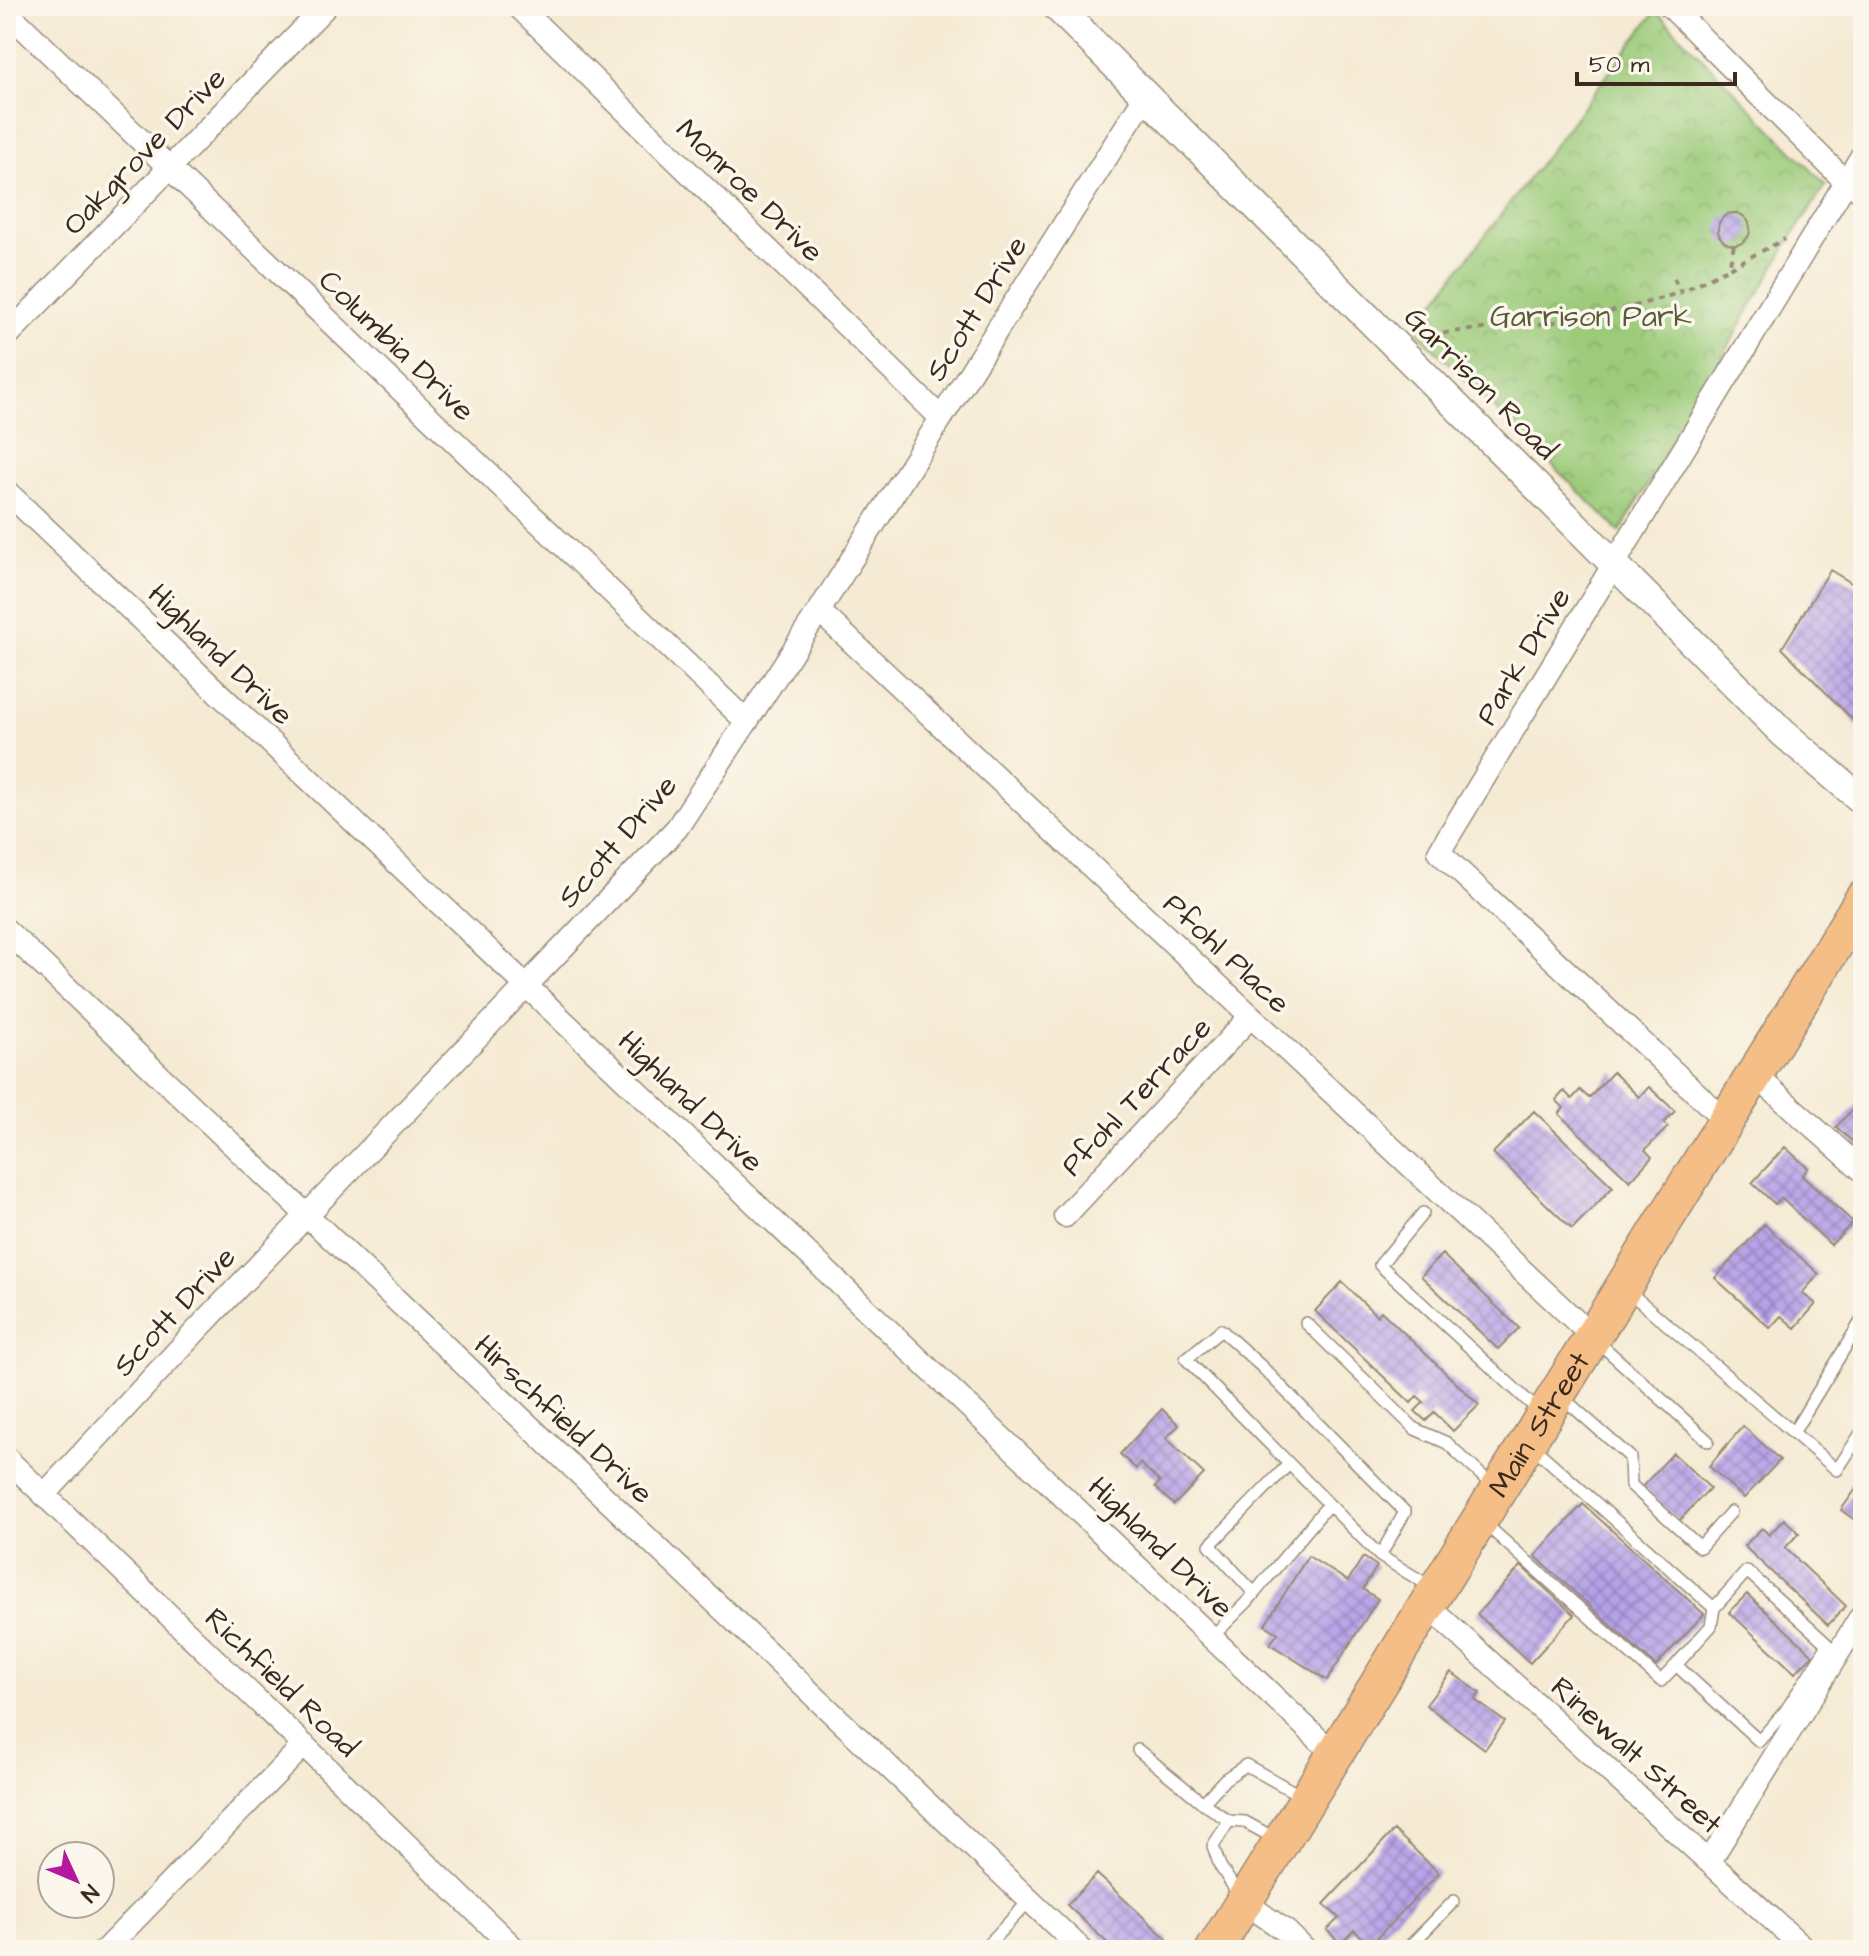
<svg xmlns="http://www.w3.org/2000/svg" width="1869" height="1956" font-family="'Architects Daughter',sans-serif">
  <defs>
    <pattern id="park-crowns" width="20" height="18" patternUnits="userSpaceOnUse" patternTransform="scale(2)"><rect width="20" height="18" fill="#9ccb7a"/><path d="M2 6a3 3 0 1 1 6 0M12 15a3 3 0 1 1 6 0" fill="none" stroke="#87ae69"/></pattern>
    <pattern id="building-cross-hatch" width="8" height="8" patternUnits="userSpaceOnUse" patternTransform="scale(2)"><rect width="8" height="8" fill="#b5a1e9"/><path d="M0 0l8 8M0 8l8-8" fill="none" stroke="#9483bc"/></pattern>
  </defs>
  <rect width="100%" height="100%" fill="#fbf7ec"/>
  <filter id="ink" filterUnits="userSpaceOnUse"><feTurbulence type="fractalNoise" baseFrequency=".0125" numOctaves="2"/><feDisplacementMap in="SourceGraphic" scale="16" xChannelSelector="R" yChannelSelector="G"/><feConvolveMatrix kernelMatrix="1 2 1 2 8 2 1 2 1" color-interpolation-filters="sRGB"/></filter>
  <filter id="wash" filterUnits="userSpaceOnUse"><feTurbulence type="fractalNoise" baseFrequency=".006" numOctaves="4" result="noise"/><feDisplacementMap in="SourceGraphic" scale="32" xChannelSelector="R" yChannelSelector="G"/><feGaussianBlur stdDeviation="1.8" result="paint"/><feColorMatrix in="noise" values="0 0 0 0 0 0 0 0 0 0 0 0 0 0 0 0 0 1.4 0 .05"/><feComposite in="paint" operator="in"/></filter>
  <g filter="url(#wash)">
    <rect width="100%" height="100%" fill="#f5ead3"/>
    <path fill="url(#park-crowns)" stroke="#6c7a4c" stroke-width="2" d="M1656,11L1826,185L1793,235L1620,532L1414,329Z"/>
    <g id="blocks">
      <path fill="url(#building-cross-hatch)" d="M1718 229a16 16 0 1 1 32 0a16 16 0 1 1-32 0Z
        M1830,570L1863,590V730L1782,648Z
        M1613,1072L1639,1097L1649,1087L1675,1111L1664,1123L1668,1127L1645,1150L1652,1157L1630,1181L1559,1114L1564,1108L1556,1100L1564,1091L1572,1099L1580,1090L1589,1098Z
        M1863,1098V1151L1836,1127Z
        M1534,1111L1613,1187L1572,1229L1493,1153Z
        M1785,1147L1808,1168L1802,1176L1853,1222L1831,1245L1781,1198L1775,1204L1752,1183Z
        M1764,1224L1819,1274L1802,1293L1816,1304L1795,1328L1781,1316L1770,1328L1715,1278Z
        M1442,1254L1519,1328L1498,1349L1421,1276Z
        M1342,1282L1377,1316L1381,1311L1479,1405L1453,1431L1434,1412L1426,1421L1415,1411L1424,1402L1417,1396L1411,1403L1315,1311Z
        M1162,1409L1179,1425L1166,1438L1204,1474L1174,1505L1155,1487L1160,1482L1140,1463L1136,1469L1120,1454Z
        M1743,1426L1780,1460L1744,1498L1709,1466Z
        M1673,1453L1710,1488L1679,1521L1642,1487Z
        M1863,1479V1526L1841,1510Z
        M1583,1504L1704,1614L1656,1666L1535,1556Z
        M1784,1519L1799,1533L1785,1548L1846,1606L1828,1625L1744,1546L1762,1528L1769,1535Z
        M1308,1556L1348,1581L1363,1557L1377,1566L1363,1589L1378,1599L1327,1680L1270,1644L1278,1633L1265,1625Z
        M1521,1566L1574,1615L1530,1663L1477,1614Z
        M1747,1594L1813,1655L1795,1673L1729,1612Z
        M1451,1672L1480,1693L1475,1700L1505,1722L1485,1749L1426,1705Z
        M1394,1830L1439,1873L1370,1945L1354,1930L1341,1944L1327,1930L1339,1918L1324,1904Z
        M1097,1874L1168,1940L1158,1950H1115L1067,1905Z"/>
    </g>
  </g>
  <g filter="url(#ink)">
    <use href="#blocks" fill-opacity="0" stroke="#988a78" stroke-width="2"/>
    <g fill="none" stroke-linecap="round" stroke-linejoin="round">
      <g stroke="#988a78" stroke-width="14">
        <path id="service" d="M1423,1213L1380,1265L1541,1413
          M1628,1291L1837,1470L1863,1430
          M1306,1323L1415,1429L1447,1443L1495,1488
          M1597,1341L1708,1441
          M1562,1397L1630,1457L1631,1485L1700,1547L1731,1512
          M1793,1433L1863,1318
          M1483,1522L1661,1681L1676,1665L1759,1741L1786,1710L1828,1645L1747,1571L1714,1608L1532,1446
          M1380,1556L1186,1359L1221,1330L1262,1367L1405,1512L1380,1556L1433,1588
          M1254,1593L1210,1545L1289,1464
          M1212,1637L1247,1602L1329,1504
          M1676,1665L1711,1626L1714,1608
          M1138,1750L1203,1803L1225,1779L1246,1765L1303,1797
          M1203,1803L1229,1821
          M1240,1897L1220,1866L1213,1846L1229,1821L1245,1822L1276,1839
          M983,1950L1030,1900
          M1406,1950L1454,1901"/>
      </g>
      <g stroke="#988a78" stroke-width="25">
        <path id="minor" d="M518,6L941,418
          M1670,6L1846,182L1863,192
          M6,11L747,722
          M6,337L326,6
          M6,491L1334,1754
          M819,611L1594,1338
          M6,930L1082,1950
          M1755,1075L1863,1171
          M1726,1121L1439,852L1863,154
          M1065,1216L1251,1016
          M6,1458L516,1950
          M44,1495L196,1331L677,828L819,611L1146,95
          M1427,1605L1806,1950
          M1709,1862L1863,1613
          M1243,1901L1287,1932L1305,1950
          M105,1950L304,1745"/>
      </g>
      <g stroke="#988a78" stroke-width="31">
        <path id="tertiary" d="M1056,6L1783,733L1863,801"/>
      </g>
      <g stroke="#988a78" stroke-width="39">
        <g id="primary">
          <path id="s1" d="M1214,1950L1863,899"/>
        </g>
      </g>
      <path stroke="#988a78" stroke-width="4" stroke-dasharray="6 6" stroke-linecap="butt" d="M1734,245L1729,268L1785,239
        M1674,278L1681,292L1729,268
        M1420,339C1439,330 1506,328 1530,325C1581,320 1632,308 1681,292"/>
      <use href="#service" stroke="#fff" stroke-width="11"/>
      <use href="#minor" stroke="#fff" stroke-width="22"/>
      <use href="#tertiary" stroke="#fff" stroke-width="28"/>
      <use href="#primary" stroke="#f6be87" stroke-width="36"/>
    </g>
  </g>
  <g text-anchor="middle" stroke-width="7" stroke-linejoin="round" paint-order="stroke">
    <g font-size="30" fill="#3b2a1e" stroke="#fbf7ec">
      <text transform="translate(144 151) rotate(-46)" y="10">Oakgrove Drive</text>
      <text transform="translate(750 190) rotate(44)" y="10">Monroe Drive</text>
      <text transform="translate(976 308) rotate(-58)" y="10">Scott Drive</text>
      <text transform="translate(397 345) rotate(44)" y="10">Columbia Drive</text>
      <text transform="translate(1481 383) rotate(45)" y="10">Garrison Road</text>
      <text transform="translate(221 654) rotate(44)" y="10">Highland Drive</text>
      <text transform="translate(1523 656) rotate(-59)" y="10">Park Drive</text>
      <text transform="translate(617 841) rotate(-49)" y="10">Scott Drive</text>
      <text transform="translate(1227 953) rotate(43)" y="10">Pfohl Place</text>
      <text transform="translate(1136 1096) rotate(-47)" y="10">Pfohl Terrace</text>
      <text transform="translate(691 1101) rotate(44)" y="10">Highland Drive</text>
      <text transform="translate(174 1311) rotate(-47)" y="10">Scott Drive</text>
      <text transform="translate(564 1419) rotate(43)" y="10">Hirschfield Drive</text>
      <text dy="10" stroke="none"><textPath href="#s1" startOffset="618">Main Street</textPath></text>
      <text transform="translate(1161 1547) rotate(44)" y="10">Highland Drive</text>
      <text transform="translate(282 1682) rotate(44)" y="10">Richfield Road</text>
      <text transform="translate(1637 1755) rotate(42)" y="10">Rinewalt Street</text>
    </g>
    <g font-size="30" fill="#585a3a" stroke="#fbf7ec">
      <text x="1591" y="326">Garrison Park</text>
    </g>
  </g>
  <rect width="1869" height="1956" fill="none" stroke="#fbf7ec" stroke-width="32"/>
  <g transform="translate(76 1880) rotate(134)"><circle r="38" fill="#fbf7ec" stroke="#aea59a" stroke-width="2"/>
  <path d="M0-6L14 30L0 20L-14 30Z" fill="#b5179e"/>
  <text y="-12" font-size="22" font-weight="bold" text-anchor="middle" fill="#3b2a1e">N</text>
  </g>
  <path d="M1577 72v12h158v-12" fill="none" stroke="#3b2a1e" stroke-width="4"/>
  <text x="1589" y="72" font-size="24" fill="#3b2a1e" stroke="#fbf7ec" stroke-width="6" paint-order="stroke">50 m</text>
</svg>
